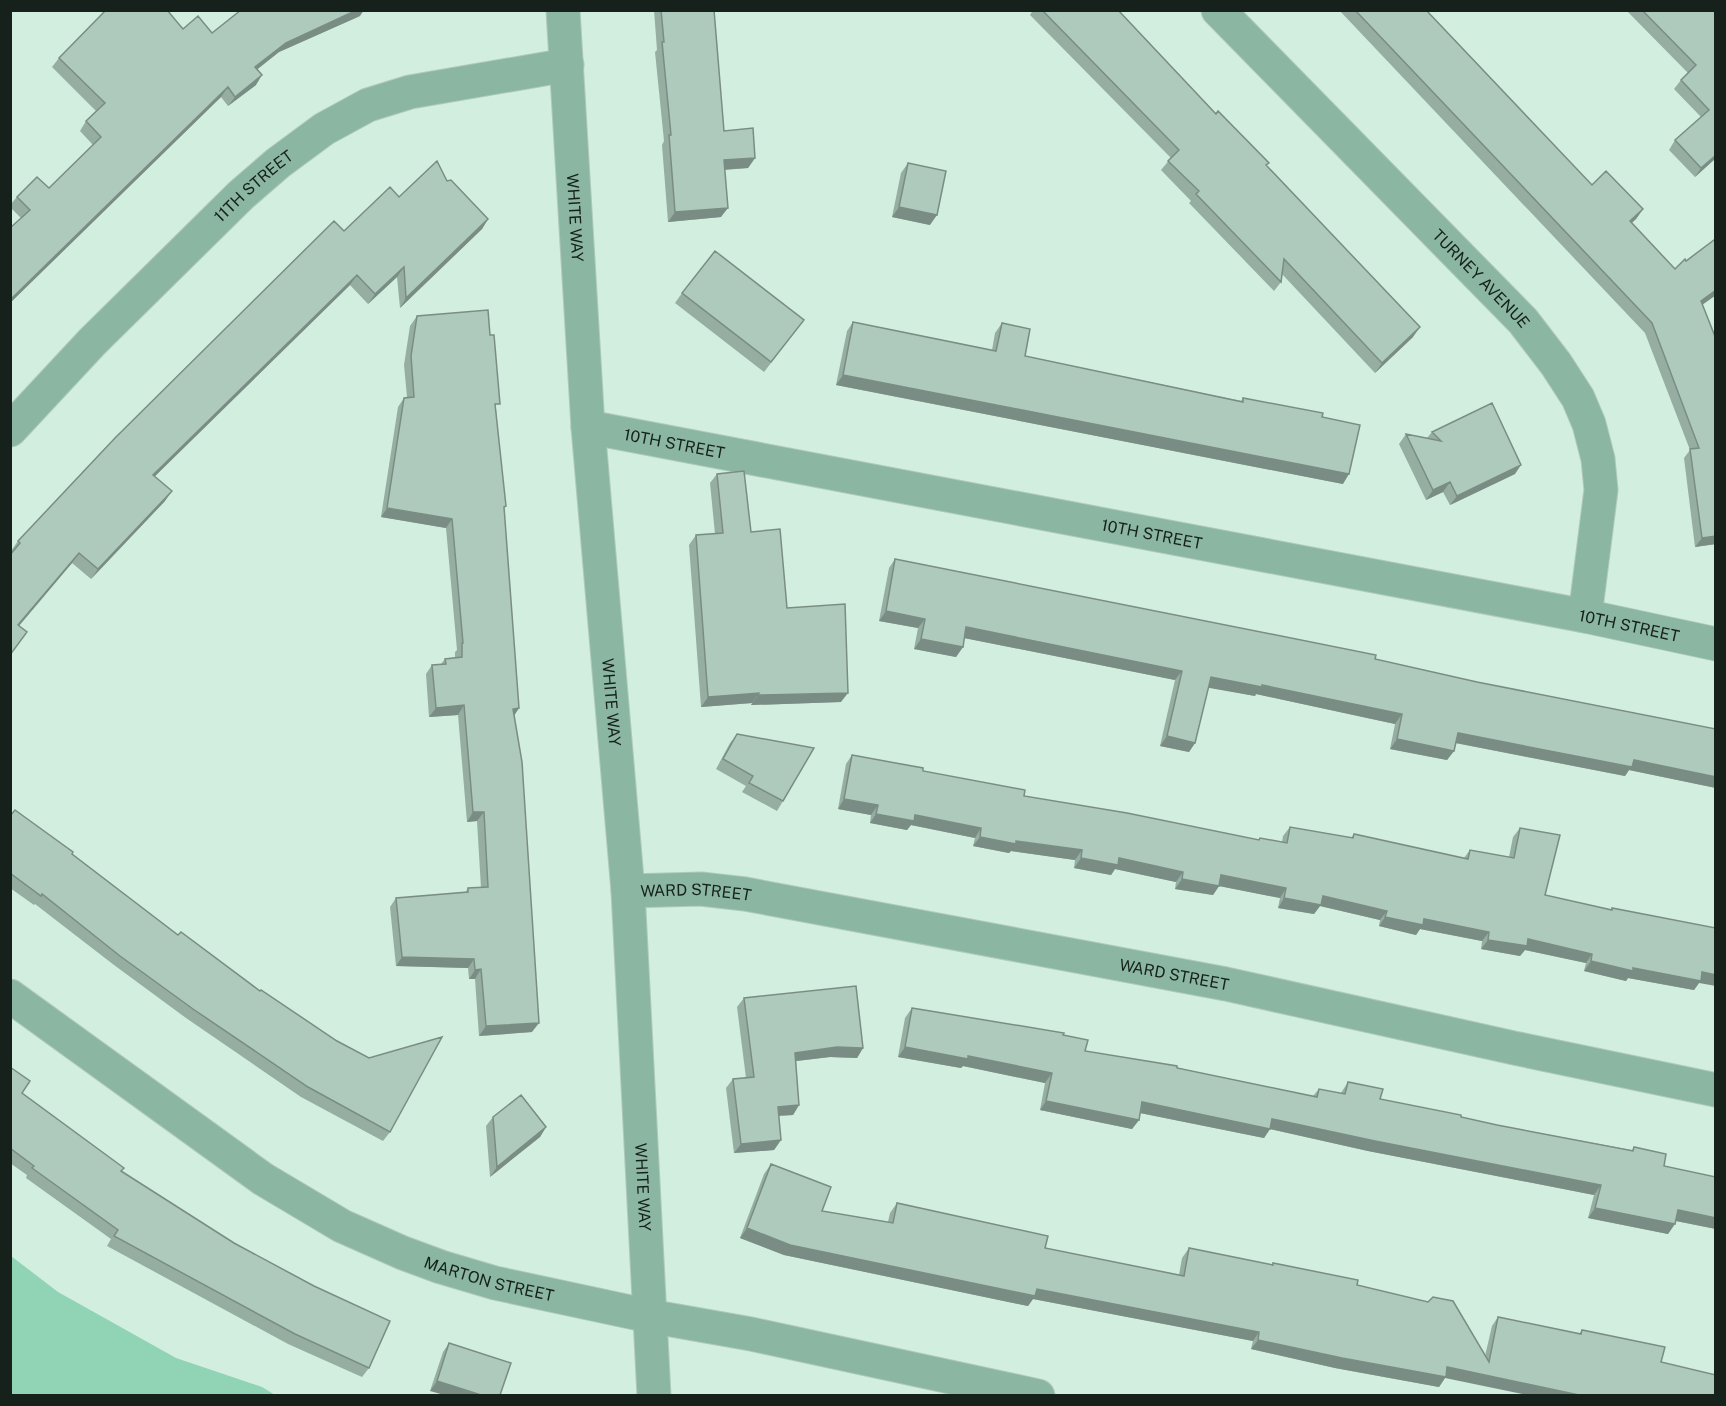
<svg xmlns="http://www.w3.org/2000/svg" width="1726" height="1406" font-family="'Public Sans',sans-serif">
  <rect width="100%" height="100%" fill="#d1eedf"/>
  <path fill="#90d3b5" d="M11,1256L58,1292L176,1358L262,1387L275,1395H11Z"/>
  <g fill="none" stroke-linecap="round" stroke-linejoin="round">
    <g stroke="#afc9bc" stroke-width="35">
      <g id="minor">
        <path id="s1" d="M563,10L588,427L628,891L654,1396"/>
        <path id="s2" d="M1218,10L1523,321L1556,364L1578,398L1589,424L1598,459L1601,490L1585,616"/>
        <path id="s3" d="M588,427L1585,616L1716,644"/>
        <path id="s4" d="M10,430L92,342L241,195L278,163L324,129L368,105L410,92L567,65"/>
        <path id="s5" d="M628,891L701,889L745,894L1226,984L1514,1048L1716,1090"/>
        <path id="s6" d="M10,996L263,1179L342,1226L403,1253L441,1267L495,1283L649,1316L751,1334L1038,1396"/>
      </g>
    </g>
    <use href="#minor" stroke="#8bb7a2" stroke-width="33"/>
  </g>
  <path fill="#96aea2" d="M654,10H714L724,131L755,158L748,168L725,170L721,217L668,222L662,145L664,141L655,52L657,50Z
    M1033,10H1118L1216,114L1269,163L1266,166L1413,337L1375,373L1282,274L1281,282L1274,291L1189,203L1191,201L1161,170L1171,158L1030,15Z
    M1339,10H1426L1592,185L1643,209L1636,219L1631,223L1675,269L1716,242V295L1703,304L1716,544L1695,547L1684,458L1690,450L1645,333Z
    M1626,10H1716V158L1695,177L1669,150L1675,140L1701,117L1674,89L1681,80L1688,73Z
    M360,16L279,52L257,69L256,85L228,106L221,97L10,303V228L21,218L10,207V205L17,197L49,188L93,145L80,131L86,121L96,111L52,67L59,58L183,29L212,33Z
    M908,163L930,225L892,217L901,173Z
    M447,181L488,219L482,229L400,308L397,277L368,304L350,285L155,476L165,501L91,579L72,563L19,626L10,655L13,552L11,551L18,541L344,231L399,197Z
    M682,293L804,320L764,372L675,303Z
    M417,316L496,409L519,708L514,716L532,1032L479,1036L475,979H469L468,968L396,966L390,907L396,898L465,893L468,888H481L477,821L467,822L458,715L429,717L426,674L432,665L441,664L445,659L455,658V652L457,650L446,528L381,517L398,407L404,398L407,397L404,365L410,326Z
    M853,322L992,350L995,333L1002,323L1025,356L1241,401L1243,398L1322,417L1343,484L836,385L847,331Z
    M1432,432L1515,474L1450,505L1443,492L1426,500L1399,444L1406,434L1427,438Z
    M717,474L751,532L787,608L841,702L751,705L752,703L701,707L689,545L696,535L715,534L710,483Z
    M895,559L1375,659L1477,682L1716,729V788L1629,770L1625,776L1455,743L1454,751L1447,760L1390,749L1395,724L1256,694L1255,696L1208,687L1195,743L1189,752L1160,746L1175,680L964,638L963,647L956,657L914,649L918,628L879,621L889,568Z
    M737,734L783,801L777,811L742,792L746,786L716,769L730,743Z
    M852,755L1024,796L1258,840L1260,838L1282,842L1283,836L1290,827L1351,838L1354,834L1464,858L1470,850L1509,857L1513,837L1520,828L1545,895L1611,910L1612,908L1699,983L1694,990L1628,978L1626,981L1584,971L1586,963L1525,950L1520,956L1481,949L1482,941L1420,929L1416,935L1379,926L1380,920L1320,906L1314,914L1278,908L1280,898L1219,886L1213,895L1175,889L1176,882L1115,869L1111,875L1074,868L1075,860L1011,851L1009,853L973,846L975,838L911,825L907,830L870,823L871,815L838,809L846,764Z
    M10,816L72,854L390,1132L383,1141L301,1097L186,1018L114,965L35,904L34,905L10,888Z
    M744,998L863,1048L857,1058L830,1057L796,1061L799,1105L793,1115L778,1116L781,1140L774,1150L734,1153L726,1088L733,1079L746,1078L737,1007Z
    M912,1008L1063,1035L1085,1051L1177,1068L1313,1096L1319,1089L1341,1093L1348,1082L1380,1099L1497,1125L1632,1150L1634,1147L1664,1166L1716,1229L1676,1221L1668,1234L1588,1218L1594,1195L1368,1151L1270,1129L1264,1138L1140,1113L1139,1120L1132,1129L1040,1110L1045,1083L963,1066L961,1068L898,1057L905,1018Z
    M10,1067L22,1093L369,1368L362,1377L288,1344L107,1246L111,1239L26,1178L27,1175L10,1163Z
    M493,1117L546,1127L540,1137L490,1177L486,1126Z
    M771,1164L822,1211L888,1222L890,1213L897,1203L1045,1248L1179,1275L1182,1258L1189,1248L1271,1265L1273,1263L1357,1285L1485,1356L1492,1326L1498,1317L1579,1334L1582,1330L1665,1347L1445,1378L1439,1387L1335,1368L1251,1349L1253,1341L1033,1299L1028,1306L784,1255L740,1238L764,1174Z
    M449,1343L511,1363L430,1391L443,1352Z"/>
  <path fill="#7a8d84" d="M357,10H364L360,16L279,52L249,76L255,67L286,43Z
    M262,75L256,85L228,106L235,97Z
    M228,87L221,97L10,303V300Z
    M1716,155V158L1695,177L1701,168Z
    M755,158L748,168L717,170L724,160Z
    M899,207L937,215L930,225L892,217Z
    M728,208L721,217L668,222L675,212Z
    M1643,209L1636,219L1623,231L1630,221Z
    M488,219L482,229L400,308L406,298Z
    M404,267L397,277L368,304L375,294Z
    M357,275L350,285L147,484L153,475Z
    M1716,290V295L1695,310L1701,301Z
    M1420,327L1413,337L1375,373L1382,363Z
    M843,375L1349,474L1343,484L836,385Z
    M1521,465L1515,474L1450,505L1457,496Z
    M1450,482L1443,492L1426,500L1433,490Z
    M172,491L165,501L91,579L98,569Z
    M387,508L452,519L446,528L381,517Z
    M1716,536V544L1695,547L1702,538Z
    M79,553L72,563L11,635L18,625Z
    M886,611L925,619L918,628L879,621Z
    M966,627L1182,671L1175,680L959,637Z
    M921,639L963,647L956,657L914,649Z
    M1211,677L1262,685L1402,714L1395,724L1256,694L1255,696L1204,687Z
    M759,693L752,703L701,707L708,697Z
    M848,693L841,702L751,705L758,695Z
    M464,705L458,715L429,717L436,708Z
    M519,708L513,717V709Z
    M1458,733L1634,760L1716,777V788L1629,770L1625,776L1451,742Z
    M1167,736L1195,743L1189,752L1160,746Z
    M1397,739L1454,751L1447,760L1390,749Z
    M844,799L878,805L871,815L838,809Z
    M473,812H484L477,821L467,822Z
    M876,814L915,815L981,828L975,838L911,825L907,830L870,823Z
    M980,837L1016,841L1082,850L1075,860L1011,851L1009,853L973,846Z
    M1081,858H1119L1183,872L1176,882L1115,869L1111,875L1074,868Z
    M1221,875L1286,888L1280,898L1219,886L1213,895L1175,889L1182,879Z
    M1323,896L1387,911L1380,920L1320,906L1314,914L1278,908L1284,898Z
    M1385,917L1424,919L1489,932L1482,941L1420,929L1416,935L1379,926Z
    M1528,939L1592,954L1586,963L1525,950L1520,956L1481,949L1488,940Z
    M402,957L474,959L468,968L396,966Z
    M1591,961L1633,968L1702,972L1716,975V986L1699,983L1694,990L1628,978L1626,981L1584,971Z
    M481,969L475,979H469L475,970Z
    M539,1023L532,1032L479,1036L486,1026Z
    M837,1047L863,1048L857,1058L830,1057L788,1062L795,1053Z
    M905,1047L968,1056L1052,1073L1045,1083L963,1066L961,1068L898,1057Z
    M1046,1101L1139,1120L1132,1129L1040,1110Z
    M1142,1102L1272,1119L1601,1185L1594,1195L1368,1151L1270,1129L1264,1138L1135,1112Z
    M799,1105L793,1115L771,1116L778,1107Z
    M546,1127L540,1137L490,1177L497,1167Z
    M781,1140L774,1150L734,1153L741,1144Z
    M1595,1208L1675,1224L1668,1234L1588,1218Z
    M1678,1210L1716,1218V1229L1671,1220Z
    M747,1228L1037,1289L1259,1332L1253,1341L1033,1299L1028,1306L784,1255L740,1238Z
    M1258,1340L1447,1367L1579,1395H1527L1445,1378L1439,1387L1335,1368L1251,1349Z
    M437,1381L481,1395H444L430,1391Z"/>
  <path fill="#aecabc" stroke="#7a8d84" stroke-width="1.5" d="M106,10H167L183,29L198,16L212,33L241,10H357L286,43L255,67L262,75L235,97L228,87L10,300V228L30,210L17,197L37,177L49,188L101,137L86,121L105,103L59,58Z
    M661,10H714L724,131L753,128L755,158L724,160L728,208L675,212L669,135H671L662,42H664Z
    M1042,10H1118L1216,114L1218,111L1269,163L1266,165L1420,327L1382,363L1284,259L1281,282L1196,194L1199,191L1168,161L1179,150Z
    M1355,10H1426L1592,185L1606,171L1643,209L1630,221L1675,269L1685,259L1686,261L1714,240L1716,242V290L1701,301L1716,339V536L1702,538L1690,449L1699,448L1652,323Z
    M1642,10H1716V155L1701,168L1675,140L1709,110L1681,80L1696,65Z
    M437,161L447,181L451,180L488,219L406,298L404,267L375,294L357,275L153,475L172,491L98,569L79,553L18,625L27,632L10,655V555L20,543L18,541L115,438L334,221L344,231L390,187L399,197Z
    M908,163L946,171L937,215L899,207Z
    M715,251L804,320L771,362L682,293Z
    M488,310L490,335H494L500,404H495L506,506L504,507L519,708L513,709L522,762L539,1023L486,1026L481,969L475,970L474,959L402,957L396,898L468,892V888L488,887L484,812H473L464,705L436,708L432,665L446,664L445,659L462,657V643H463L452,519L387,508L404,398L414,397L411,356L417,316Z
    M853,322L996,351L1002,323L1030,329L1025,356L1243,402V398L1323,413L1322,417L1360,425L1349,474L843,375Z
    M1492,403L1521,465L1457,496L1450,482L1433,490L1406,434L1441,441L1432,432Z
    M744,471L751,532L780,529L787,608L845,604L848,693L758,695L759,693L708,697L696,535L723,533L717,474Z
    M895,559L1376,655L1375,659L1477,682L1716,729V777L1634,760L1632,767L1458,733L1454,751L1397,739L1402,714L1262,685V687L1211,677L1195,743L1167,736L1182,671L966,627L963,647L921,639L925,619L886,611Z
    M737,734L814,748L783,801L749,783L753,776L723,759Z
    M852,755L923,768V771L1025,790L1024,796L1127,813L1259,840L1260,838L1287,843L1290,827L1353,838L1354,834L1468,859L1470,850L1514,858L1520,828L1560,835L1545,895L1612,910V908L1716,928V975L1702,972L1701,981L1633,968V971L1591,961L1592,954L1528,939L1527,946L1488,940L1489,932L1424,919L1423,925L1385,917L1387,911L1323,896L1321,905L1284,898L1286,888L1221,875L1219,886L1182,879L1183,872L1119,858L1118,865L1081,858L1082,850L1016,841V844L980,837L981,828L915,815L914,821L876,814L878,805L844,799Z
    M15,810L73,852L72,854L178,935L181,932L260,991L261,990L337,1041L369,1058L442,1037L390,1132L308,1087L193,1009L120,956L42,894L41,896L10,873V816Z
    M856,986L863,1048L837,1047L795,1053L799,1105L778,1107L781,1140L741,1144L733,1079L754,1077L744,998Z
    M912,1008L1064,1033L1063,1035L1088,1040L1085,1051L1177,1066V1068L1317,1097L1319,1089L1345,1094L1348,1082L1383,1089L1380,1099L1461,1115V1117L1497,1125L1633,1151L1634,1147L1666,1154L1664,1166L1716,1177V1218L1678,1210L1675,1224L1595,1208L1601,1185L1375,1141L1272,1119L1270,1129L1142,1102L1139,1120L1046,1101L1052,1073L968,1056V1059L905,1047Z
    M10,1067L30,1081L22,1093L124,1168L121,1171L234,1243L314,1286L390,1321L369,1368L295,1334L114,1236L118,1230L32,1168L34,1166L10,1148Z
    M521,1095L546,1127L497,1167L493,1117Z
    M771,1164L831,1187L822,1211L893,1223L897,1203L1048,1236L1045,1248L1184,1276L1189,1248L1273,1265V1263L1358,1280L1357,1285L1428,1302L1433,1297L1453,1301L1489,1362L1498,1317L1581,1334L1582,1330L1665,1347L1661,1362L1716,1375V1395H1579L1447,1367L1446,1377L1342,1358L1258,1340L1259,1332L1037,1289L1035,1296L790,1245L747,1228Z
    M449,1343L511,1363L500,1395H481L437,1381Z"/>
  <g text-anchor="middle" stroke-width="4.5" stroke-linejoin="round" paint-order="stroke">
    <g font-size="16" fill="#16211c" stroke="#fff">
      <text dy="6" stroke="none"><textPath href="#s4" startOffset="345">11TH STREET</textPath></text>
      <text dy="6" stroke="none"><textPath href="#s1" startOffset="208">WHITE WAY</textPath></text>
      <text dy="6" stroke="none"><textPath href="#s2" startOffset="376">TURNEY AVENUE</textPath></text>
      <text dy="6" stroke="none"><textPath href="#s3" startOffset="88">10TH STREET</textPath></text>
      <text dy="6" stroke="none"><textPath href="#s3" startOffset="574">10TH STREET</textPath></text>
      <text dy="6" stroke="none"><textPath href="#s3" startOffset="1060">10TH STREET</textPath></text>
      <text dy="6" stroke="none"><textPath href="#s1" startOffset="694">WHITE WAY</textPath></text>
      <text dy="6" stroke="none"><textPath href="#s5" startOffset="68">WARD STREET</textPath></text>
      <text dy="6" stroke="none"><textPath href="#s5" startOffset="554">WARD STREET</textPath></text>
      <text dy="6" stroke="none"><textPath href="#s1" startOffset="1180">WHITE WAY</textPath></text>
      <text dy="6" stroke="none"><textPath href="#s6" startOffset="561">MARTON STREET</textPath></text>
    </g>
  </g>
  <rect width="1726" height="1406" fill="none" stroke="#16211c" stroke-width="24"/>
</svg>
